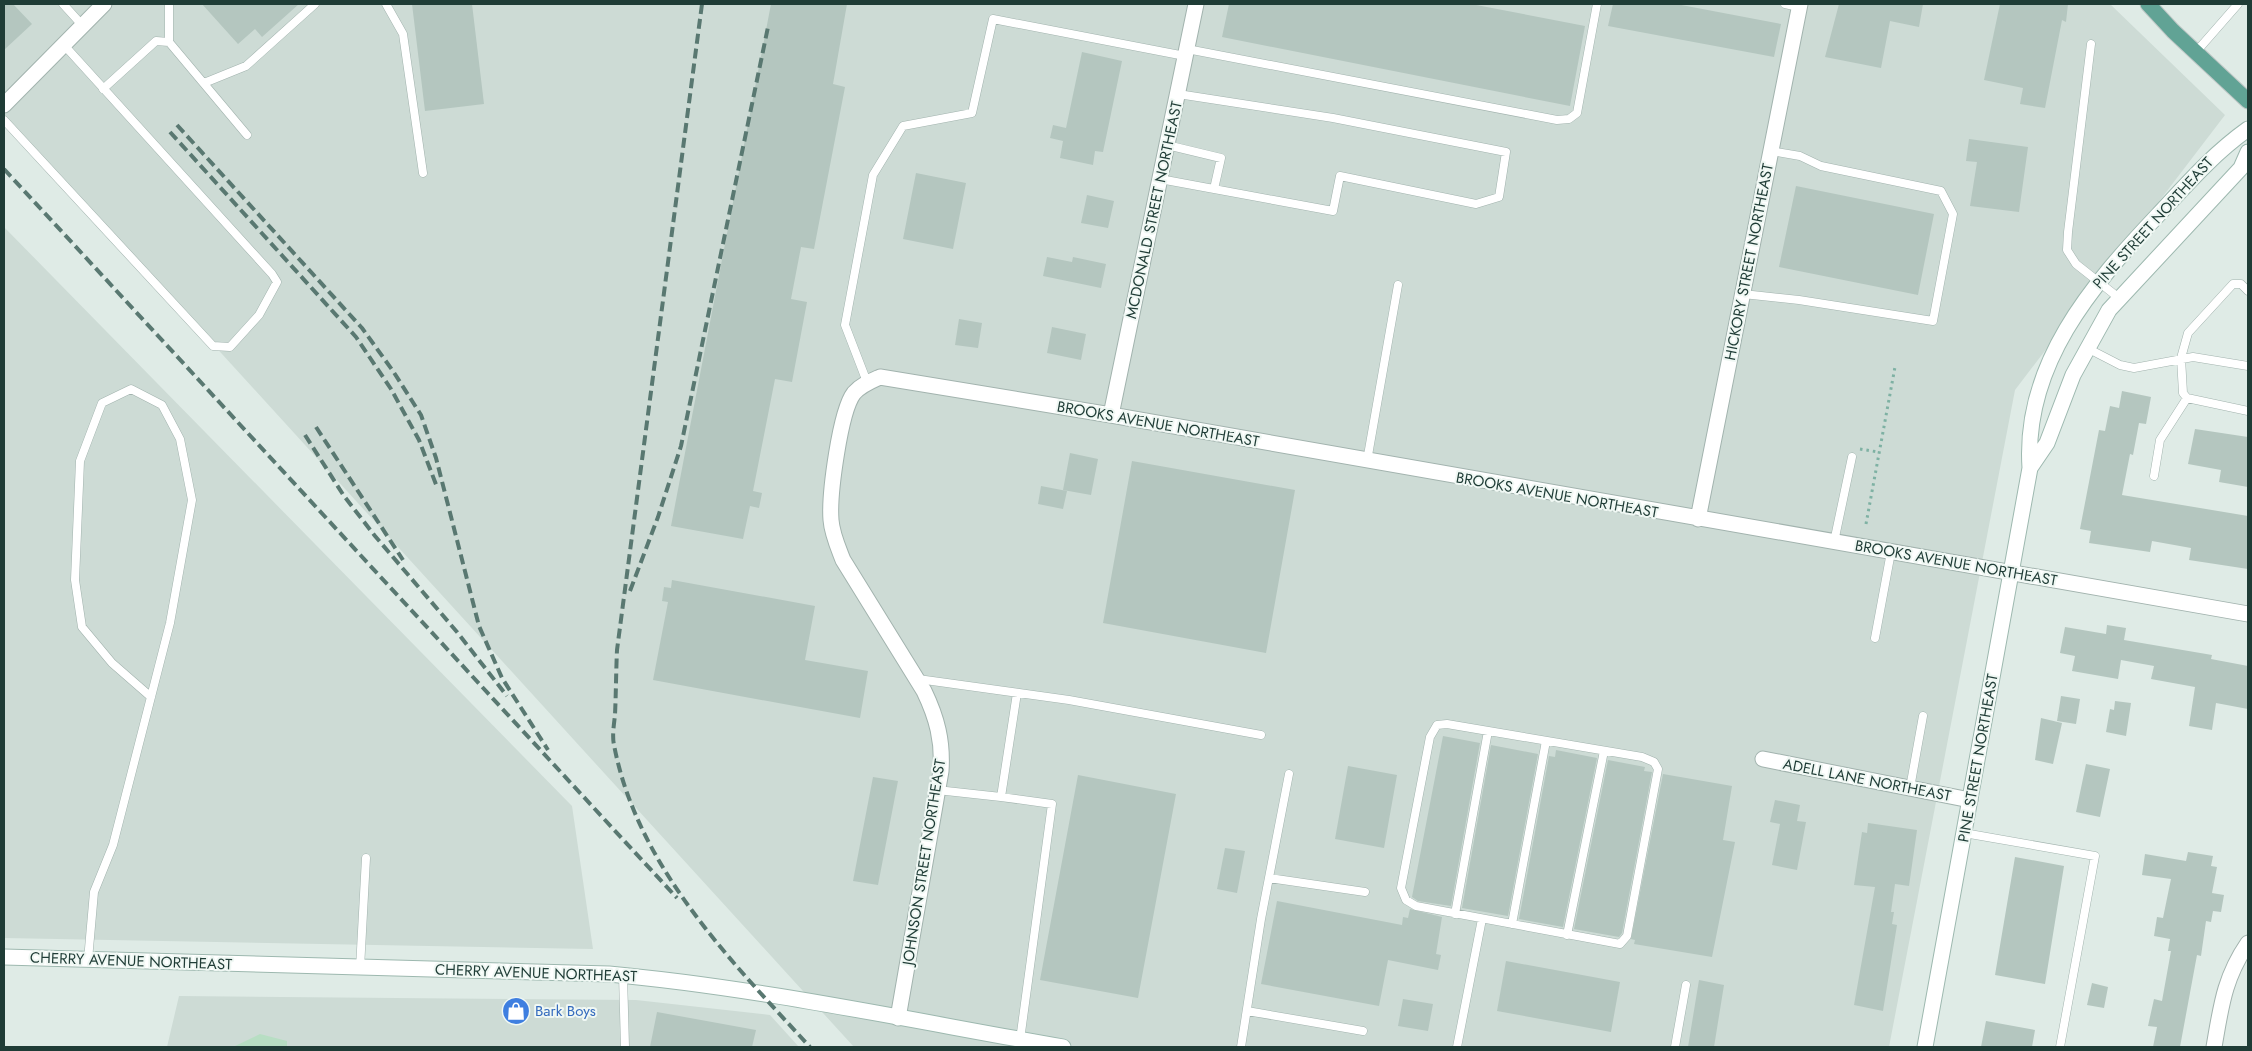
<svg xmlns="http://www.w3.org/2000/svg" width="2252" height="1051" font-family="Jost,sans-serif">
  <rect width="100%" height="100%" fill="#dfebe6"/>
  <path fill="#cddbd5" d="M4,4H2110L2225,115L2015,390L1889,1047H854L4,115Z
    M4,227L572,806L593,949L4,938Z
    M179,996L636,1000L770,1015L799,1047H167Z"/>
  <path fill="#b7dec3" d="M260,1034L287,1041V1047H233Z"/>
  <path fill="#b4c6bf" d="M4,4H13L32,24L4,50Z
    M202,4H299L262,37L255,29L238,44Z
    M412,4H472L484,104L425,111Z
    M771,4H847L833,84L845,87L814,249L801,247L791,299L807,302L792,382L775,379L753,491L762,493L759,508L750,506L743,539L671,526Z
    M1229,4H1471L1585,26L1570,106L1222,37Z
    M1613,4H1676L1781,24L1774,57L1608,26Z
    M1839,4H1923L1919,27L1890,21L1881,68L1825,57Z
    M2000,4H2068L2066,22L2062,20L2045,108L2020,104L2023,88L1984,80Z
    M1082,52L1122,61L1103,152L1095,151L1093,165L1060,158L1063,141L1050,138L1053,125L1066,128Z
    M1969,139L2028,147L2019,212L1970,206L1977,162L1966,161Z
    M916,173L966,183L953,249L903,239Z
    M1796,186L1934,214L1918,295L1779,267Z
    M1087,195L1114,201L1108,228L1081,223Z
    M1047,257L1072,262L1073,257L1106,264L1101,288L1043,276Z
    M959,319L982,323L978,348L955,345Z
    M1052,327L1086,334L1081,360L1047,353Z
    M2122,391L2151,397L2146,424L2139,423L2133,455L2130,454L2122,495L2248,516V569L2189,560L2191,548L2152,541L2150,552L2089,543L2091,531L2080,529L2099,430L2105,431L2110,406L2119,408Z
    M2195,429L2248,437V487L2219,482L2221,470L2188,464Z
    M1070,453L1098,459L1091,495L1063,490Z
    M1132,461L1295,490L1266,653L1103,623Z
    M1041,486L1067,491L1063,509L1038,504Z
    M672,580L815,606L805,660L868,671L860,718L653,680L668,602L662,601L664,587L671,588Z
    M2107,625L2126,628L2124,640L2212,655L2211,659L2248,666V709L2216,703L2212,730L2189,726L2195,687L2151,679L2154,666L2121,660L2118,679L2072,671L2075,656L2060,653L2065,627L2106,634Z
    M2061,696L2080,699L2076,724L2057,721Z
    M2115,701L2131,703L2126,736L2106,732L2110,709L2114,710Z
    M2041,718L2062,723L2053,764L2035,760Z
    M1443,736L1480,743L1451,906L1418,901L1412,897Z
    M1491,745L1538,754L1508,916L1462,908Z
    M1556,750L1597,758L1563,927L1519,919L1549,756L1555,757Z
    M1608,760L1645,767L1644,771L1652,772L1622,933L1619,937L1574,929Z
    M2086,764L2110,769L2100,817L2076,812Z
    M1348,766L1397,775L1384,848L1335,839Z
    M1663,774L1732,786L1723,840L1735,842L1712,957L1634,944L1635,940L1631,939Z
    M1078,775L1176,794L1138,998L1040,980Z
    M873,777L898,781L878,885L853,881Z
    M1775,800L1800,805L1797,821L1806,822L1797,870L1772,865L1780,824L1770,822Z
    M1868,823L1917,830L1909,886L1895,884L1891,912H1894L1892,924L1897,925L1883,1011L1854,1005L1875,887L1854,885L1862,832L1867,833Z
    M1225,848L1245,851L1237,893L1217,889Z
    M2188,852L2213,856L2211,866L2217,867L2212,893L2224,895L2221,912L2213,911L2211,922L2206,921L2201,956L2197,955L2180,1047H2153L2157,1027L2148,1026L2154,999L2162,1001L2171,951H2168L2170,939L2154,936L2157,917L2163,918L2171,879L2142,875L2145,854L2186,861Z
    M2015,857L2064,866L2045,984L1995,975Z
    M1277,901L1402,925L1403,917L1408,918L1410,909L1442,917L1436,954L1441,955L1438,970L1388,960L1379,1006L1261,984Z
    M1506,961L1620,982L1611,1032L1497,1011Z
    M1699,980L1724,985L1714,1047H1688Z
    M2092,983L2108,987L2104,1008L2087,1005Z
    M1403,999L1433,1004L1428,1031L1398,1026Z
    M657,1012L756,1030L752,1047H650Z
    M1986,1021L2035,1030L2032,1047H1981Z"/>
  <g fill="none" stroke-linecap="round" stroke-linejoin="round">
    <g stroke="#a2b3ae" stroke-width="9">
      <path id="service" d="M63,4L83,26
        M386,4L403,34L423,173
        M1785,4L1799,7
        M169,42V4
        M2091,44L2068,232L2067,250L2076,264L2119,298
        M1187,49L1557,120L1569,119L1577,113L1597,4
        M2196,52L2238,4
        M204,83L246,66L315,4
        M103,89L156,41L169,42L247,135
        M4,120L213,346L230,347L259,315L277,282L272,274L64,45
        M1167,145L1221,158L1214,189
        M1160,179L1333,211L1340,176L1476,204L1499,197L1506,152L1333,118L1178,94
        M2248,291L2241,284H2233L2188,333L2181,358L2183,393L2187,398L2248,411
        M1743,294L1799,300L1933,321L1953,214L1941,191L1821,166L1800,156L1771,151
        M2087,348L2120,365L2134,368L2193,357L2248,366
        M867,382L845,325L873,175L903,126L972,113L993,19L1185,56
        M1367,461L1398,285
        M2154,476L2160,440L2187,398
        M1834,542L1852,457
        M1875,638L1891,552
        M918,679L1069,700L1261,735
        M1017,693L1001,797L1052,804L1020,1040
        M1447,724L1642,757L1654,762L1658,769L1627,936L1620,944L1416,906L1406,900L1401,888L1430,737L1437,725Z
        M1910,788L1923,716
        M937,790L1001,797
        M1964,833L2095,856L2060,1047
        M1269,878L1365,892
        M1455,914L1488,731
        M1512,924L1546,741
        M1567,935L1604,751
        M88,960L94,892L113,845L170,623L192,500L180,439L162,405L131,389L102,403L80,461L75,580L82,627L112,663L151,697
        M360,968L366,858
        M623,975L625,1047
        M1247,1011L1363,1031
        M1241,1047L1261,919L1289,774
        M1457,1047L1482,919
        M1675,1047L1686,985"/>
    </g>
    <g stroke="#a2b3ae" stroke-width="17">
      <path id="minor" d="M1111,415L1196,4
        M1698,519L1800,4
        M1763,759L1970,800
        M898,1018L941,771C943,741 937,718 924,691L843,560C838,547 832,534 831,520C829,495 840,411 854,393C861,385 871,381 880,377L1111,415L2248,614
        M2214,1047C2221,1007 2224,978 2248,943"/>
    </g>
    <g stroke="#a2b3ae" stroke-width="17">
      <path id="tertiary" d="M4,105L104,4"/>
    </g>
    <g stroke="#9db8af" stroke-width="17">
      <path id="secondary" d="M2030,468L2047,443L2073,375L2109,310L2241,168L2248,152
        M4,957L609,974C760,988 914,1021 1063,1047
        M1925,1047L2030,468C2023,365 2091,286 2158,215C2187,184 2213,154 2248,129"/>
    </g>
    <g stroke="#c0c8c7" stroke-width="17">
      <path id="primary" d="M2148,4L2173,31L2248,101"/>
    </g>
    <path stroke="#7eb1a3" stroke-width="3" stroke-dasharray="2.5 4" stroke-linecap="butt" d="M1860,449L1878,452
      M1866,524L1895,367"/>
    <use href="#service" stroke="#fff" stroke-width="8"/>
    <use href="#minor" stroke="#fff" stroke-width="15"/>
    <use href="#tertiary" stroke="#fff" stroke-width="15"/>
    <use href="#secondary" stroke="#fff" stroke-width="15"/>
    <use href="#primary" stroke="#61a395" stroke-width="15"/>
    <path stroke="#597871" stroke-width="4" stroke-dasharray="10 5" stroke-linecap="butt" d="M702,4L617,650C616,672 616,693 615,715C614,724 612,736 614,745C637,866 730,960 810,1047
      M177,125L362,328L393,371L421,415L436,458L479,626L502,678L548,750
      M170,132L356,337L391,389L419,440L437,487
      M4,169L677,898
      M316,427L403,560
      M305,435L344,496L375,536L457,632L507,696
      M630,591L658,517L681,446L768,27"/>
  </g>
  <defs>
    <g id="shop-disc" transform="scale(1.4375)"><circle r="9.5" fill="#3f7fe0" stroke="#f0f8f4"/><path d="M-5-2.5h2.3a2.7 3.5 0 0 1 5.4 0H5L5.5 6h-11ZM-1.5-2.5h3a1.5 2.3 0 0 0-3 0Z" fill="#fff"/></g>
  </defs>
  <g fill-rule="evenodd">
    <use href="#shop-disc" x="516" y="1011"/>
  </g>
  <g text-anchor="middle" stroke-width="4" stroke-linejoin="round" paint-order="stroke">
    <g font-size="15" fill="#1f3c36" stroke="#f0f8f4">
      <text transform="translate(1154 210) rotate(-78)" y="5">MCDONALD STREET NORTHEAST</text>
      <text transform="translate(2153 223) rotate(-48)" y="5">PINE STREET NORTHEAST</text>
      <text transform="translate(1749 262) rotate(-79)" y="5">HICKORY STREET NORTHEAST</text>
      <text transform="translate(1158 424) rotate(10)" y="5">BROOKS AVENUE NORTHEAST</text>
      <text transform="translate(1557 495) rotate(10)" y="5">BROOKS AVENUE NORTHEAST</text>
      <text transform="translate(1956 563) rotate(10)" y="5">BROOKS AVENUE NORTHEAST</text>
      <text transform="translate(1978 758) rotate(-80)" y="5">PINE STREET NORTHEAST</text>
      <text transform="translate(1867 780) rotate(11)" y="5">ADELL LANE NORTHEAST</text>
      <text transform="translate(924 862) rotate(-81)" y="5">JOHNSON STREET NORTHEAST</text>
      <text transform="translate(131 961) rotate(2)" y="5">CHERRY AVENUE NORTHEAST</text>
      <text transform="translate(536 973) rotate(2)" y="5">CHERRY AVENUE NORTHEAST</text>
    </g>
    <g font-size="15" fill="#366cbe" stroke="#f0f8f4" text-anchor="start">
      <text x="535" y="1016">Bark Boys</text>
    </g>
  </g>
  <rect width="2252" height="1051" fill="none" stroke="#1f3c36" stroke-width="10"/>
</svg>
